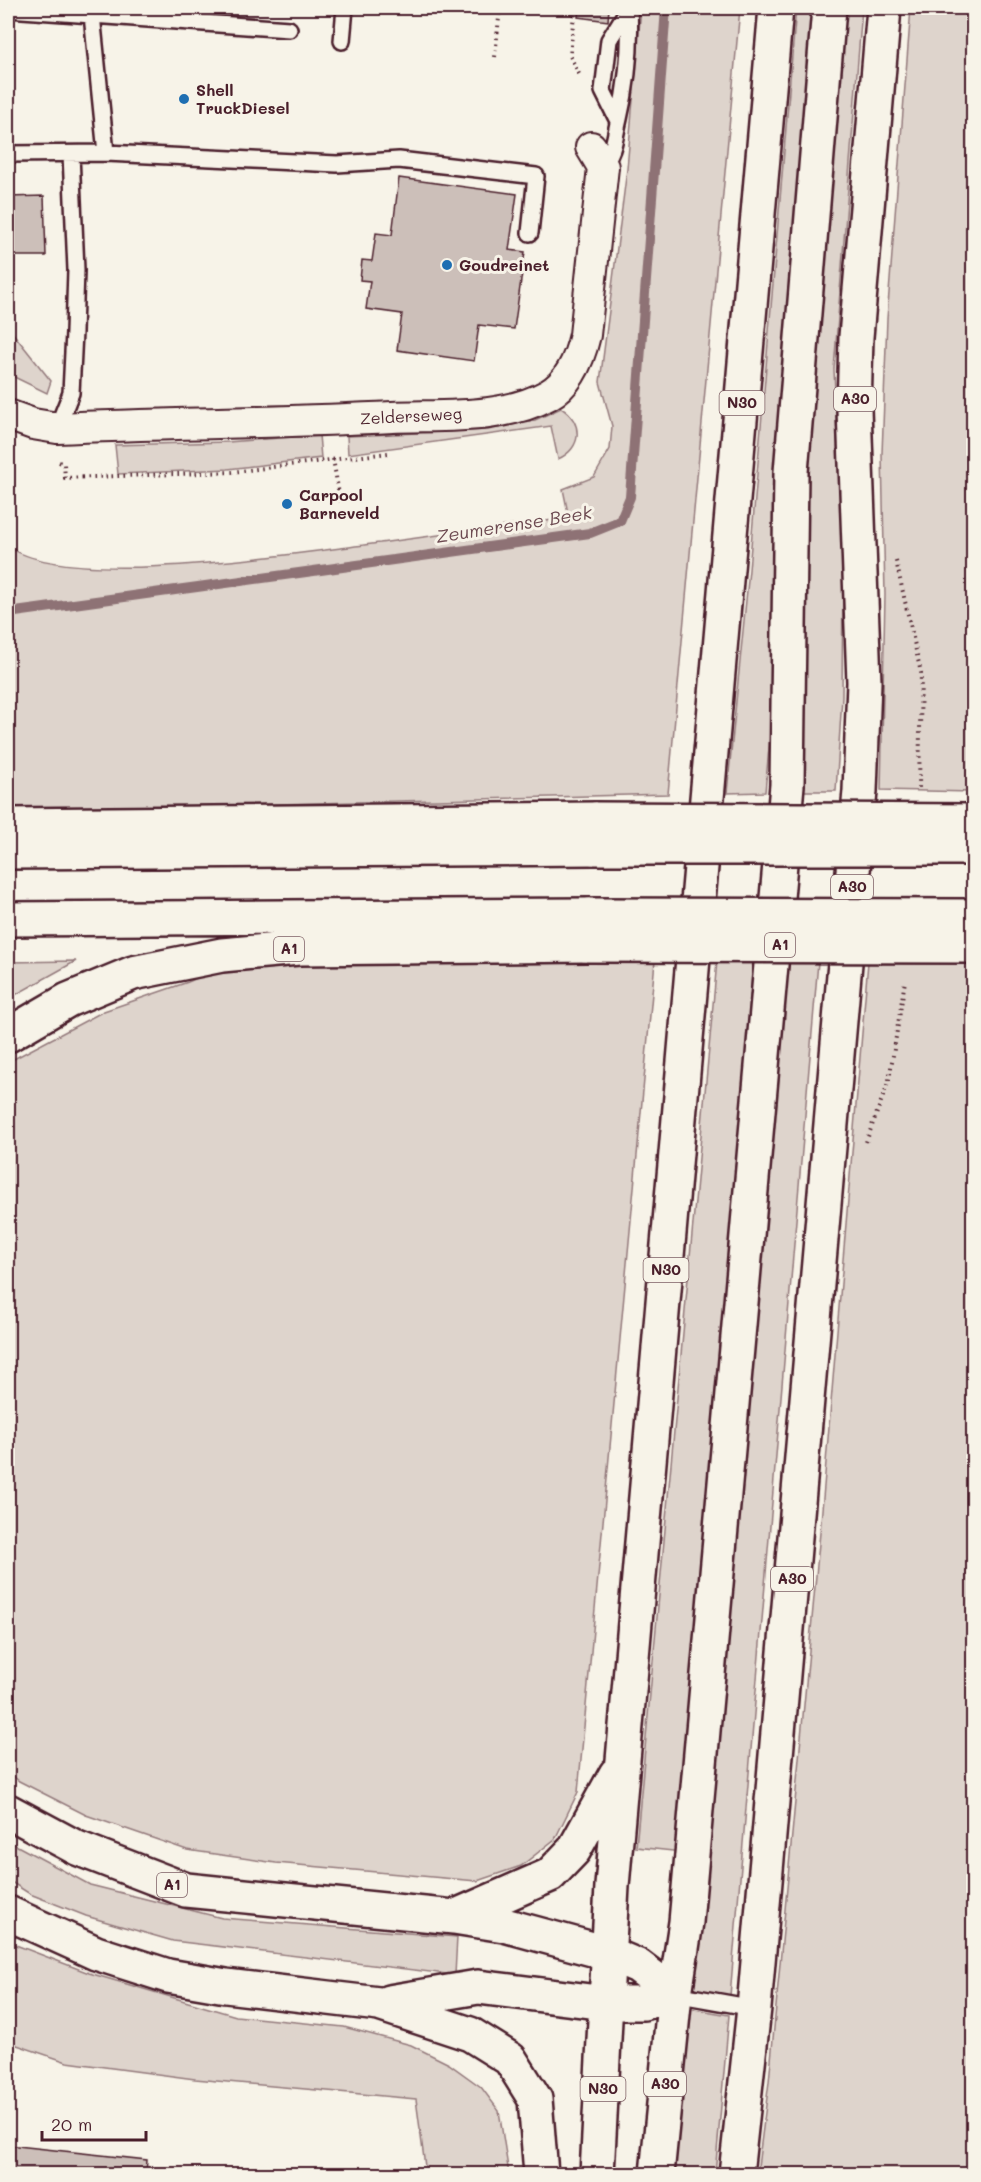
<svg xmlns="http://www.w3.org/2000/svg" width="981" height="2182" font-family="Mali,sans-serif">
  <rect width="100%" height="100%" fill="#f7f3e8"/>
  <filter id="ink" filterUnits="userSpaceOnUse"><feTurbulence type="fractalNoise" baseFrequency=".0167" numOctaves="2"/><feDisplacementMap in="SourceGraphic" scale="12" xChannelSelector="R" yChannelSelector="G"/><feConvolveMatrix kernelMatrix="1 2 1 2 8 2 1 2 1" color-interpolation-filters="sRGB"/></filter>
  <g filter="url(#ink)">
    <path fill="#ded4cc" stroke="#947a7c" stroke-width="1.5" d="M641,8H740L668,794L8,811V546C67,591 303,552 380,543C443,534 506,526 569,518L563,489L594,477L610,449L612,426L600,382L627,169Z
      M796,8H818L776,669L765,792L727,793L749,570Z
      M840,8H862L834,369L843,573L842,697L836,791H801L806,476Z
      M911,8H973V792L881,790L885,595L882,454L887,319Z
      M8,327L51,381L47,393L8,374Z
      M561,408C584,422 582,449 558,459L551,426L348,454L347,436L488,430L535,420Z
      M319,435L321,458L228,469L118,474L115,445L228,442Z
      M241,959L655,961L578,1792L555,1839L521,1866L477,1881L276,1863L187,1850L86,1815L19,1781L8,1772V1062L104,1011L188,982Z
      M76,961L8,999V962Z
      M717,961L753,962L682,1852L636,1847Z
      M782,962H818L730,1996L690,1990Z
      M868,962L973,963V2174H757L769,2082L821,1522Z
      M8,1841L90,1885L222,1918L457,1937L455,1975L173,1941L86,1916L30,1894L8,1880Z
      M8,1942L89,1973L236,2016L344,2027L411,2045L449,2064L481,2087L499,2111L509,2174H426L416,2099L195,2079L67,2062L8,2042Z
      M688,2008L729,2015L715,2174H673Z"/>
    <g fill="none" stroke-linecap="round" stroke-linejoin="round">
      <path stroke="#8e7275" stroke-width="10" d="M8,613L590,533L620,521L630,497L666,8"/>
    </g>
    <path fill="#ccbfb9" stroke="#4a1f2b" stroke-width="1.5" d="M579,8H609L608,21L578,17Z
      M399,178L517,194L509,250L525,252L514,329L479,325L474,361L397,350L402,314L366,309L370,281L360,280L362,260L372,261L376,233L392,235Z
      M44,196L46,256H8V197Z
      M8,2145L147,2160L146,2174H8Z"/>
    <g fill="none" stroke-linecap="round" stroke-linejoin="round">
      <g stroke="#4a1f2b" stroke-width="20">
        <path id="lane" d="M8,9L289,29
          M92,15L106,153
          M342,41L345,8
          M618,121L603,91L609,40L629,8
          M8,154L106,153L337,164L399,160L536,176L530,233
          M603,167C615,149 614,139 619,119C628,81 631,46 629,8
          M57,428L71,393L74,332L76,270L71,154
          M675,1994L754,2008"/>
      </g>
      <g stroke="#4a1f2b" stroke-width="34">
        <path id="street" d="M8,415L33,424L57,428C169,423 281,423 392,417C443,415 503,420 548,395C570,383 580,357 585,335L603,167L591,147"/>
      </g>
      <g stroke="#4a1f2b" stroke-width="38">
        <path id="secondary" d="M675,1994L686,1922L787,785L791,472L829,8"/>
      </g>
      <g stroke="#4a1f2b" stroke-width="38">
        <path id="highway" d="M8,825L596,819
          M8,852L594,848
          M8,919L590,915
          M8,1035L68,1000L133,973L222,955L299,948L586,945
          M8,1811L77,1848L186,1890L454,1917L504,1925L607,1953L638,1966L675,1994
          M8,1913L96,1953L168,1976L226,1986L379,2004L470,2034L510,2059L535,2099L541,2174
          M454,1917L550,1875L574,1850L616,1774
          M389,2002L478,1987L606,2003H643L675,1994
          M597,2174L612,1886L776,8
          M657,2174L675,1994
          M736,2174L754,2008L860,791L864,682L854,409L856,337L884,8"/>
      </g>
      <path stroke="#4a1f2b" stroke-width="4" stroke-dasharray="1.5 4.5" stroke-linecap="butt" d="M510,8L574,13L570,56L579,74
        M495,57L500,8
        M333,459L341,506
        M59,462L64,464L65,478L232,472L388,453
        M896,561L921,673L919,788
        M866,1142L889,1080L905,981"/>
      <use href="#lane" stroke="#f7f3e8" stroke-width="15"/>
      <use href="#street" stroke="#f7f3e8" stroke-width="30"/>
      <use href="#secondary" stroke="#f7f3e8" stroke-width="33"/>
      <use href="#highway" stroke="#f7f3e8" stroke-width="33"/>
      <g stroke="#4a1f2b" stroke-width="38" stroke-linecap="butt">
        <path id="highway-bridge" d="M596,819L974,821
          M594,848H974
          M590,915L974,916
          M586,945L974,946"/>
      </g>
      <use href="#highway-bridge" stroke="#f7f3e8" stroke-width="33"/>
    </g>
  </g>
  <g fill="#1f6fb2" stroke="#f7f3e8" stroke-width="2">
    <circle cx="184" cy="99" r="6"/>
    <circle cx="447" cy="265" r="6"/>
    <circle cx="287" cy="504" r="6"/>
  </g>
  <g text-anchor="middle" stroke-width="6" stroke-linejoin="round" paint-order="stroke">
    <g fill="#f7f3e8" stroke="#7e5f64" stroke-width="1.5">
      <rect x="834" y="387" width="42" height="24" rx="4.5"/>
      <rect x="719.5" y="391" width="45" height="24" rx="4.5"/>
      <rect x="831" y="875" width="42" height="24" rx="4.5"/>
      <rect x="765" y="933" width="30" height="24" rx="4.5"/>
      <rect x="274" y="937" width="30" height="24" rx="4.5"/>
      <rect x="643.5" y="1258" width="45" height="24" rx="4.5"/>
      <rect x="771" y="1567" width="42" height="24" rx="4.5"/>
      <rect x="157" y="1873" width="30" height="24" rx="4.5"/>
      <rect x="644" y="2072" width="42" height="24" rx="4.5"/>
      <rect x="580.5" y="2077" width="45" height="24" rx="4.5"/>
    </g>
    <g font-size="15" font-weight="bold" fill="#4a1f2b">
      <text x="855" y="404">A30</text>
      <text x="742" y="408">N30</text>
      <text x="852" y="892">A30</text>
      <text x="780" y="950">A1</text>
      <text x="289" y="954">A1</text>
      <text x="666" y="1275">N30</text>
      <text x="792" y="1584">A30</text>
      <text x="172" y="1890">A1</text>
      <text x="665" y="2089">A30</text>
      <text x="603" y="2094">N30</text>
    </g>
    <g font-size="16" font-weight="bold" fill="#4a1f2b" stroke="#f7f3e8" text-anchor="start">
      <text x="196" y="96">Shell<tspan x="196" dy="18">TruckDiesel</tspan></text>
      <text x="459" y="271">Goudreinet</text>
      <text x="299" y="501">Carpool<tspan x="299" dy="18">Barneveld</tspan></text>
    </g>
    <g font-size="16" fill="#4a1f2b" stroke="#f7f3e8">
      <text transform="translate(411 416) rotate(-3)" y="6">Zelderseweg</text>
    </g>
    <g font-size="18" font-style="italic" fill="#6c4950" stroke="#f7f3e8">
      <text transform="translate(514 525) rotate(-9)" y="6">Zeumerense Beek</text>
    </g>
  </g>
  <rect width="981" height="2182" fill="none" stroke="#f7f3e8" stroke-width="30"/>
  <rect x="15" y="15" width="951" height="2152" fill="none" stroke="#4a1f2b" stroke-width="2" filter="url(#ink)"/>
  <path d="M42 2131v9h104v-9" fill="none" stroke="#4a1f2b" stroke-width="3"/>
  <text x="51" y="2131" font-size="18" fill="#4a1f2b" stroke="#f7f3e8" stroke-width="4.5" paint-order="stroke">20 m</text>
</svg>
